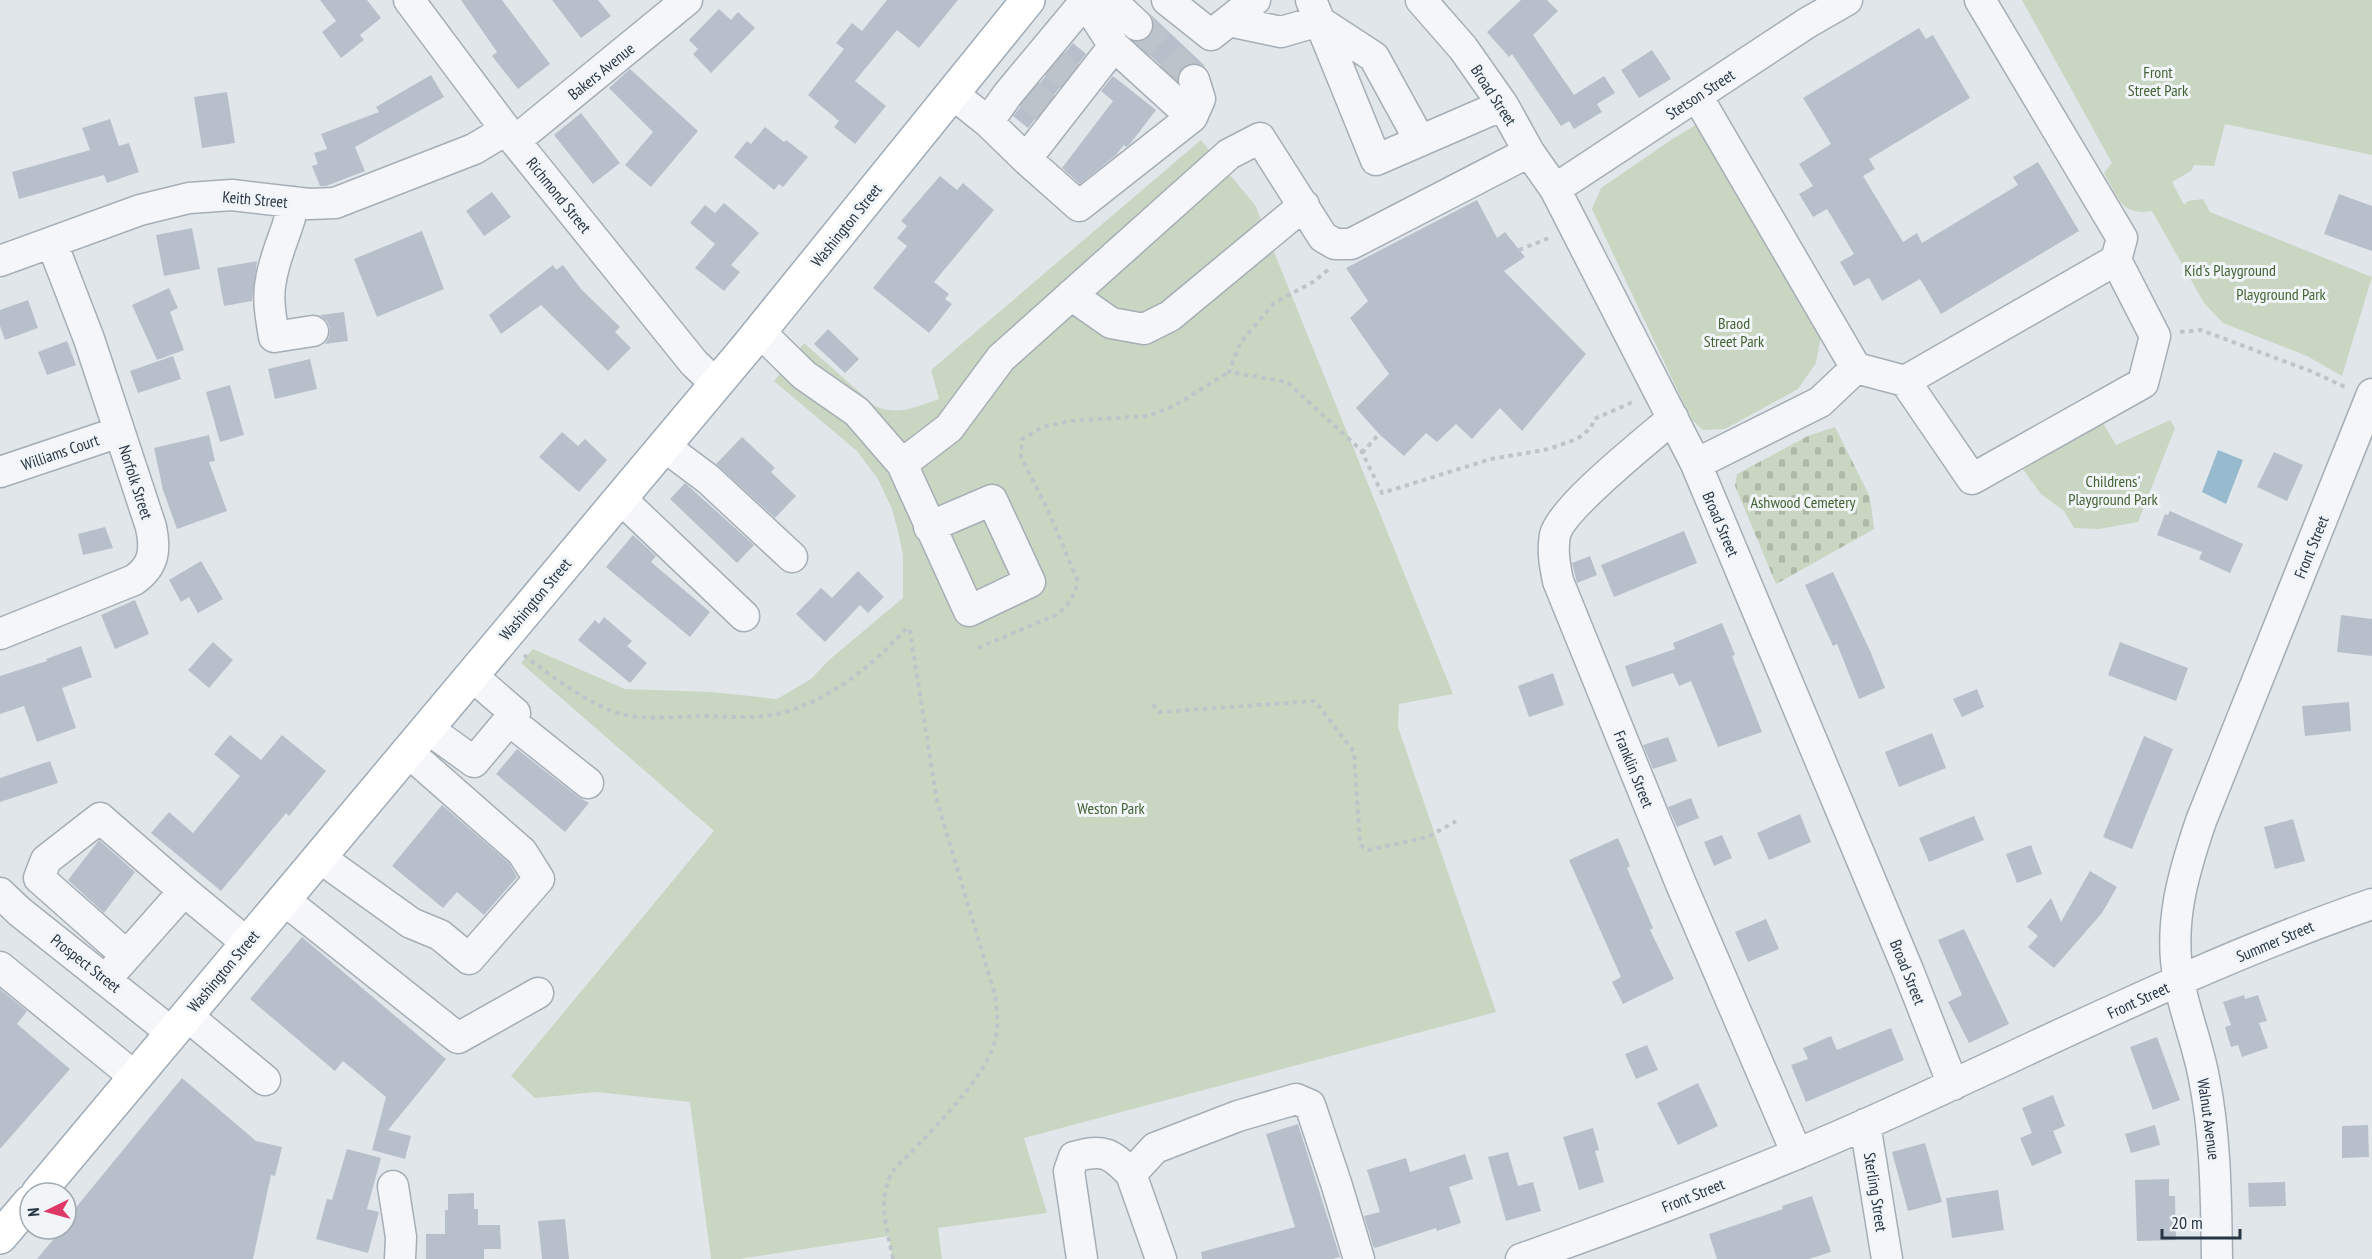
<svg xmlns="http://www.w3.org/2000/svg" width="2372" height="1259" font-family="'PT Sans Narrow',sans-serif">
  <defs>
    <pattern id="cemetery-stones" width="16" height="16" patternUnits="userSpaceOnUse" patternTransform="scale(1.5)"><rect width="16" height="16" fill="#c9d6c1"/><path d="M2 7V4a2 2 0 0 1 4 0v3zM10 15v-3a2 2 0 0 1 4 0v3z" fill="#adb8a7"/></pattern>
  </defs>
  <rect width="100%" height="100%" fill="#e1e6eb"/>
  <path fill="url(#cemetery-stones)" d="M1835,427L1870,497L1874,529L1776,584L1735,486L1737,474L1808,436Z"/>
  <path fill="#c9d6c1" d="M2022,0H2372V155L2225,124L2214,166L2194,165L2191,171L2172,182L2184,205L2188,201L2203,199L2210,212L2372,277L2342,376L2307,356L2223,323L2204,303L2152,211C2121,217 2117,195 2104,173L2112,163Z
    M1704,120L1821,336L1816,363L1798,389L1725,429L1703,430L1691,419L1592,209L1601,188L1671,140Z
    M1201,140L1255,205L1453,694L1399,704L1398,727L1496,1012L1024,1138L1047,1213L938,1228L942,1259H892L889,1236L740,1259H711L690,1102L596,1092L535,1098L511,1076L714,831L521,663L533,649L625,689L712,692L777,699L811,679L829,660L903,598V555L898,531L892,509L878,479L857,451L774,381L804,343L875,406C898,416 916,407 939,399L931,370Z
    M2096,412L2116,445L2170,420L2175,428L2138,522L2099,529L2074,528L2064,511L2041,494L2014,457Z"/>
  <path fill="#98bacf" d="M2218,450L2243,460L2226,504L2202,492Z"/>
  <path fill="#b7c0ca" d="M320,0H367L381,18L360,35L364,40L341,58L322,32L336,21Z
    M461,0H502L550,64L518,89L492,56L497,52Z
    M552,0H598L611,16L581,38Z
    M887,0H958L919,48L897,30L855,81L886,106L855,144L834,127L839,121L808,95L844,49L836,43L852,23L862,31Z
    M1521,0H1547L1558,11L1533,35L1574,95L1604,76L1615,93L1597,104L1602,112L1574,129L1569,121L1561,126L1512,54L1509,57L1487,32Z
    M719,9L731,20L738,12L755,28L711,73L693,54L698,49L689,40Z
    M1149,13L1206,67L1197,63L1188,64L1181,69L1177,80L1135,42L1143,41L1149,37L1154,30V21Z
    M1919,28L1926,39L1933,35L1970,98L1869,159L1875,169L1863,176L1903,242L1917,233L1922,243L2018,185L2013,177L2038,162L2079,231L1941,314L1920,279L1882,301L1869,278L1854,286L1840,262L1854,254L1827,209L1813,217L1799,194L1813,186L1799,164L1831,144L1803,98Z
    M1073,43L1086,54L1028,128L1013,116Z
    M1652,50L1671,79L1639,98L1621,70Z
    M630,69L698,131L651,187L625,165L653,132L609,88Z
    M431,75L444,97L355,147L365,171L326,186H320L312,166L318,164L314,153L327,149L321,134L379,112L376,107Z
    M1113,76L1156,110L1130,144L1126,147L1124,145L1116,155L1080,184L1062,168L1113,101L1101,91Z
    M227,92L235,143L202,148L194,97Z
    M581,113L620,163L593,184L554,135Z
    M110,119L119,146L129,143L139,172L107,183L104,175L19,199L12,172L90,150L82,128Z
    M765,127L784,142L786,140L808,157L783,187L779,184L774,190L734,157L747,141L751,144Z
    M940,176L957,190L963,183L994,210L934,282L949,294L945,299L952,304L929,333L873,288L907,246L897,238L907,226L901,221Z
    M492,192L511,217L484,236L466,211Z
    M2339,194L2372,206V251L2324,234Z
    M1477,200L1497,238L1505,232L1525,257L1504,271L1586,354L1522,431L1500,408L1472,439L1456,424L1437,442L1426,433L1404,456L1379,434L1356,408L1389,374L1350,318L1368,301L1346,268Z
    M724,203L759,233L731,265L740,272L724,291L695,268L715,244L690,223L705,205L715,213Z
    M192,228L200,269L164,276L156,235Z
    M422,231L444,289L377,317L354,259Z
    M257,261L252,301L224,306L217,268Z
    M553,265L556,270L563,265L581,289L620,327L615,332L631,348L608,371L541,305L501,334L489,315Z
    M169,288L178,308L170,312L184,350L157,360L132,305Z
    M28,300L38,328L5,340L0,326V310Z
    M344,312L348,341L325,344L329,337L330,328L327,321L320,315Z
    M828,329L859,359L845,373L814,344Z
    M67,341L76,365L47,375L38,352Z
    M173,356L181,379L138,393L130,371Z
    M310,359L317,389L275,399L268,369Z
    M230,385L244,435L220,442L206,392Z
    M562,432L578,446L585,439L607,460L579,492L539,457Z
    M209,435L215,461L209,462L227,511L177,529L163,490L154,448Z
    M742,437L775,468L771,472L796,496L775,518L716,464Z
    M2274,452L2303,465L2287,501L2257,487Z
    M685,483L754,545L737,563L670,499Z
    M2170,511L2243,544L2230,573L2199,559L2202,552L2157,535L2165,514L2168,515Z
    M105,527L113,548L83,555L78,534Z
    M1684,531L1697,563L1614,597L1601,565Z
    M633,535L656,556L651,562L710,612L690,637L606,567Z
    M1590,556L1597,575L1577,583L1572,563Z
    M201,561L223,599L198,613L189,597L181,602L169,580Z
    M858,571L884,597L868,613L860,605L825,642L796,614L821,588L832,598Z
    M1833,572L1871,653L1885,688L1859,699L1837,644L1833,646L1805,585Z
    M135,600L149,634L115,649L101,615Z
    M2341,615L2372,619V656L2337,652Z
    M604,617L632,641L627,646L647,663L630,683L578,640L595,620L599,624Z
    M1722,623L1735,655L1732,656L1762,732L1718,747L1691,681L1679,686L1673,673L1632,687L1625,666L1675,649L1673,643Z
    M213,642L233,660L209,688L188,670Z
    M2120,642L2188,668L2176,701L2108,675Z
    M81,646L92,677L62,688L76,728L37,742L24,706L0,714V676L47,661L46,659Z
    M1553,673L1564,705L1529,717L1518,686Z
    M1977,689L1984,707L1962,717L1953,699Z
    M2349,702L2351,731L2305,736L2302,706Z
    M1932,733L1946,768L1899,787L1885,752Z
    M230,735L261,760L282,735L326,771L289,816L286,813L221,891L151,833L169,812L193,833L240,776L214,754Z
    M2144,736L2173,749L2132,849L2103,837Z
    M1668,737L1677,761L1653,769L1643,745Z
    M517,749L577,796L589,803L565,832L496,774Z
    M50,761L58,783L0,802V778Z
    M1691,798L1699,818L1677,827L1668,807Z
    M442,805L509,863L517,877L484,915L457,892L443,908L392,866Z
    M1800,814L1811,842L1769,860L1757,833Z
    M1974,816L1984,840L1929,862L1919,838Z
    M2293,819L2305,861L2275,869L2264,827Z
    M1722,835L1732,858L1714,866L1704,842Z
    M1618,838L1630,866L1627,868L1653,928L1650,930L1674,979L1623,1004L1612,982L1621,977L1569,860Z
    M99,840L135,872L104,913L68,880Z
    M2031,845L2042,874L2017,883L2006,854Z
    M2090,871L2117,887L2102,913L2054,968L2028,947L2038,936L2027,927L2051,898L2061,922Z
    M1766,919L1779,949L1748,962L1735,932Z
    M1964,929L2009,1024L1969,1043L1948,1002L1962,995L1938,940Z
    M302,937L446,1059L388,1130L411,1136L405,1159L372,1150L386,1097L343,1061L335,1071L250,999Z
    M0,989L27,1011L17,1024L70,1069L0,1149Z
    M2244,995L2245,999L2258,995L2267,1021L2259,1023L2268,1048L2242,1057L2238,1045L2231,1047L2225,1027L2231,1025L2223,1002Z
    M1891,1028L1904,1060L1806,1102L1791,1065L1808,1059L1803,1048L1831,1036L1837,1050Z
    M2157,1037L2180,1100L2153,1110L2130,1047Z
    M1647,1045L1658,1070L1636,1079L1625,1054Z
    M182,1078L256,1141L282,1147L275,1176L271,1175L253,1259H37L62,1229H66V1223L75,1212L73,1211Z
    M1698,1083L1718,1126L1678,1145L1657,1103Z
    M2053,1095L2065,1126L2053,1131L2062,1153L2032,1166L2020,1138L2032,1133L2022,1108Z
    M1298,1124L1340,1257L1333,1259H1202L1201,1252L1295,1227L1266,1134Z
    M2155,1125L2160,1145L2131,1153L2125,1134Z
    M2368,1125L2369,1157L2342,1158V1126Z
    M1593,1128L1599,1150L1595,1151L1604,1182L1579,1190L1563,1137Z
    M1925,1143L1942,1202L1908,1211L1892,1152Z
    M347,1149L381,1158L367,1209L379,1212L368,1253L316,1239L327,1199L332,1200Z
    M1508,1152L1518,1186L1533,1182L1541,1211L1506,1221L1488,1157Z
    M1465,1154L1473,1179L1449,1187L1461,1223L1437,1231L1436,1228L1375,1248L1373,1246L1364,1216L1380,1212L1367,1170L1406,1158L1410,1172Z
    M2169,1179V1196H2175L2176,1240L2137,1241L2135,1180Z
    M2285,1182L2286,1206L2249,1207L2248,1183Z
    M1998,1190L2004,1230L1952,1238L1946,1198Z
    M474,1193V1209H478V1225H500L501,1249H484V1259H426V1234H445V1210H448V1194Z
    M1812,1196L1831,1252L1809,1259H1717L1709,1234L1783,1209L1782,1206Z
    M565,1219L569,1259H542L538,1221Z"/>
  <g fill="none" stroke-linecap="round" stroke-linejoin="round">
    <path stroke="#bcc3ca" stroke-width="30" stroke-dasharray="30 15" stroke-linecap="butt" d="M1137,25L1194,80
      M1048,58L1071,77
      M1023,89L1046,108"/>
    <g stroke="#a5aeb6" stroke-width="33">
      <path id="minor" d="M409,0L506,130L694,363L716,384
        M1167,0L1211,35L1255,0
        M1311,0L1376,160L1503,105
        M1421,0L1463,48L1503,105L1529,152L1555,189L1696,464L1908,970L1953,1085
        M1092,12L1120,9L1137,25
        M1229,21L1281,32L1319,21L1374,57L1420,141
        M1114,46L1192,117
        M953,94L988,122L1008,94L1083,4V0
        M1697,96L1856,368L1905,381L2116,260L2122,238L1980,0
        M988,122L1026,159L1114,46L1092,12L1083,4
        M515,141L687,0
        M1026,159L1079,206L1192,117L1200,99L1194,80
        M1555,189L1807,23L1847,0
        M294,202C289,229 275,253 271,280C267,298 271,318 274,337L313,331
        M0,261L140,210L189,198L232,195L309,204L335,203L474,149L506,130
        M1071,295L1111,323L1144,329L1170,316L1304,205
        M760,332L804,375L857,412L902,464L949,428L1001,358L1229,154L1260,138L1323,237L1335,244H1351L1529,152
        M1905,381L1972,479L2143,383L2155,336L2116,260
        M1673,418C1649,439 1561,508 1555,535C1552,551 1555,566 1558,581L1681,884L1797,1154
        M664,446L708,479L792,557
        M902,464L969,611L1030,582L992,500L929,527
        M1696,464L1820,402L1856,368
        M0,472L119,432
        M620,498L744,616
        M0,634L134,580C154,566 156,550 151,527L89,339L52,243
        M509,720L588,783
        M427,728L474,762L509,720L515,713L471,675
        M319,857L411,923L440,935L469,959L539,879L522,852L407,751
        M0,893L20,912L172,1033
        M283,899L458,1038L538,993
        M126,955L39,878L46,860L100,818L184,891
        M0,967L135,1077
        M114,970L184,891L247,943
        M186,1015L265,1080
        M1865,1124L1887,1259
        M393,1186L401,1237L400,1259
        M1082,1259L1069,1171L1074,1157C1103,1149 1110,1152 1131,1174
        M1161,1259L1131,1174L1155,1148L1238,1116L1296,1099L1310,1105L1337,1186L1359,1259
        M1521,1259C1637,1218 1754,1174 1866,1124C2034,1049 2198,964 2372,904
        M2217,1259C2216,1198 2216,1138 2204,1078C2198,1045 2185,1014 2179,981C2168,925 2183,874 2201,821L2372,394"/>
    </g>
    <g stroke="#9facb8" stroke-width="36">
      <path id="major" d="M38,1193L748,346L1028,0
        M0,1237L30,1202"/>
    </g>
    <path stroke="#bfc4ca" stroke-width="4" stroke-dasharray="4.5 4.5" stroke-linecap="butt" d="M1519,250L1549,238
      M1328,270L1313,282L1274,303L1240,343L1229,372L1287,382L1361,450L1382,493L1491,459L1549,449L1577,439L1591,428L1594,419L1635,401
      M2180,332L2201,330L2313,372L2347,388
      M1362,453L1379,434
      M978,648L1058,614C1070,603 1076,595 1077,579L1047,508L1021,457L1022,439L1043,427L1069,421L1148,416L1174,406L1229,372
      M524,655C546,673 595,708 621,714C646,720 674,717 699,716C723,716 749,719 772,715C827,704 872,666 908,627
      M1153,704L1159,712L1315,701L1354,752L1360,845L1368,850L1428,837L1456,821
      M893,1259C887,1228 877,1201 892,1172C922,1140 984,1082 995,1041C999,1026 997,1011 995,995L937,801L909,626"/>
    <use href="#minor" stroke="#f4f6f9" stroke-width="30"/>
    <use href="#major" stroke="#fff" stroke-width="33"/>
  </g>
  <g text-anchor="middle" stroke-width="6" stroke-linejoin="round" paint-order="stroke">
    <g font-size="16" fill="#273645" stroke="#f1f5f8">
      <text transform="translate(601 71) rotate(-39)" y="6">Bakers Avenue</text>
      <text transform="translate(1700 94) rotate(-33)" y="6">Stetson Street</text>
      <text transform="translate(1494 95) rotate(57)" y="6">Broad Street</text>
      <text transform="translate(559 195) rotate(51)" y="6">Richmond Street</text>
      <text transform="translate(255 199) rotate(5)" y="6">Keith Street</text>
      <text transform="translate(846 225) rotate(-51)" y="6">Washington Street</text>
      <text transform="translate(60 452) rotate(-19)" y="6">Williams Court</text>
      <text transform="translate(136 482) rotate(72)" y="6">Norfolk Street</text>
      <text transform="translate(1721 524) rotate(67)" y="6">Broad Street</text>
      <text transform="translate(2311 547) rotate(-68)" y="6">Front Street</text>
      <text transform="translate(535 599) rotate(-50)" y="6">Washington Street</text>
      <text transform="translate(1634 769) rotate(68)" y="6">Franklin Street</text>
      <text transform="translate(2275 941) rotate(-23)" y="6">Summer Street</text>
      <text transform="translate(86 963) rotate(38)" y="6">Prospect Street</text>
      <text transform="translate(223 971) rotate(-50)" y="6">Washington Street</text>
      <text transform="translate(1908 972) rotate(68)" y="6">Broad Street</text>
      <text transform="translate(2138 1000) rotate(-25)" y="6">Front Street</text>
      <text transform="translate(2209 1119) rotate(82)" y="6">Walnut Avenue</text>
      <text transform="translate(1876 1192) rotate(81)" y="6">Sterling Street</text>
      <text transform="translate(1693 1195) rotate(-22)" y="6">Front Street</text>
    </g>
    <g font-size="16" fill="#426233" stroke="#f1f5f8">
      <text x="2158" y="78">Front<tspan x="2158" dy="18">Street Park</tspan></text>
      <text x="2230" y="276">Kid's Playground</text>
      <text x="2281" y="300">Playground Park</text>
      <text x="1734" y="329">Braod<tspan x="1734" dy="18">Street Park</tspan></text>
      <text x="2113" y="487">Childrens'<tspan x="2113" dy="18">Playground Park</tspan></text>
      <text x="1803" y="508">Ashwood Cemetery</text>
      <text x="1111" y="814">Weston Park</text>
    </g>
  </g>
  <g transform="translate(48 1211) rotate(265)"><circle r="28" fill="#f1f5f8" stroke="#a0a9b0" stroke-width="1.5"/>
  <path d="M0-4.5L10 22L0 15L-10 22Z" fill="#de3867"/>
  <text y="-9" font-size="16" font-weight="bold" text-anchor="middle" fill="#273645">N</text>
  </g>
  <path d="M2162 1229v9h78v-9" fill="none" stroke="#273645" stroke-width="3"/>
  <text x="2171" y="1229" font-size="18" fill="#273645" stroke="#f1f5f8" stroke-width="4.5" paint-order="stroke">20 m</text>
</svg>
